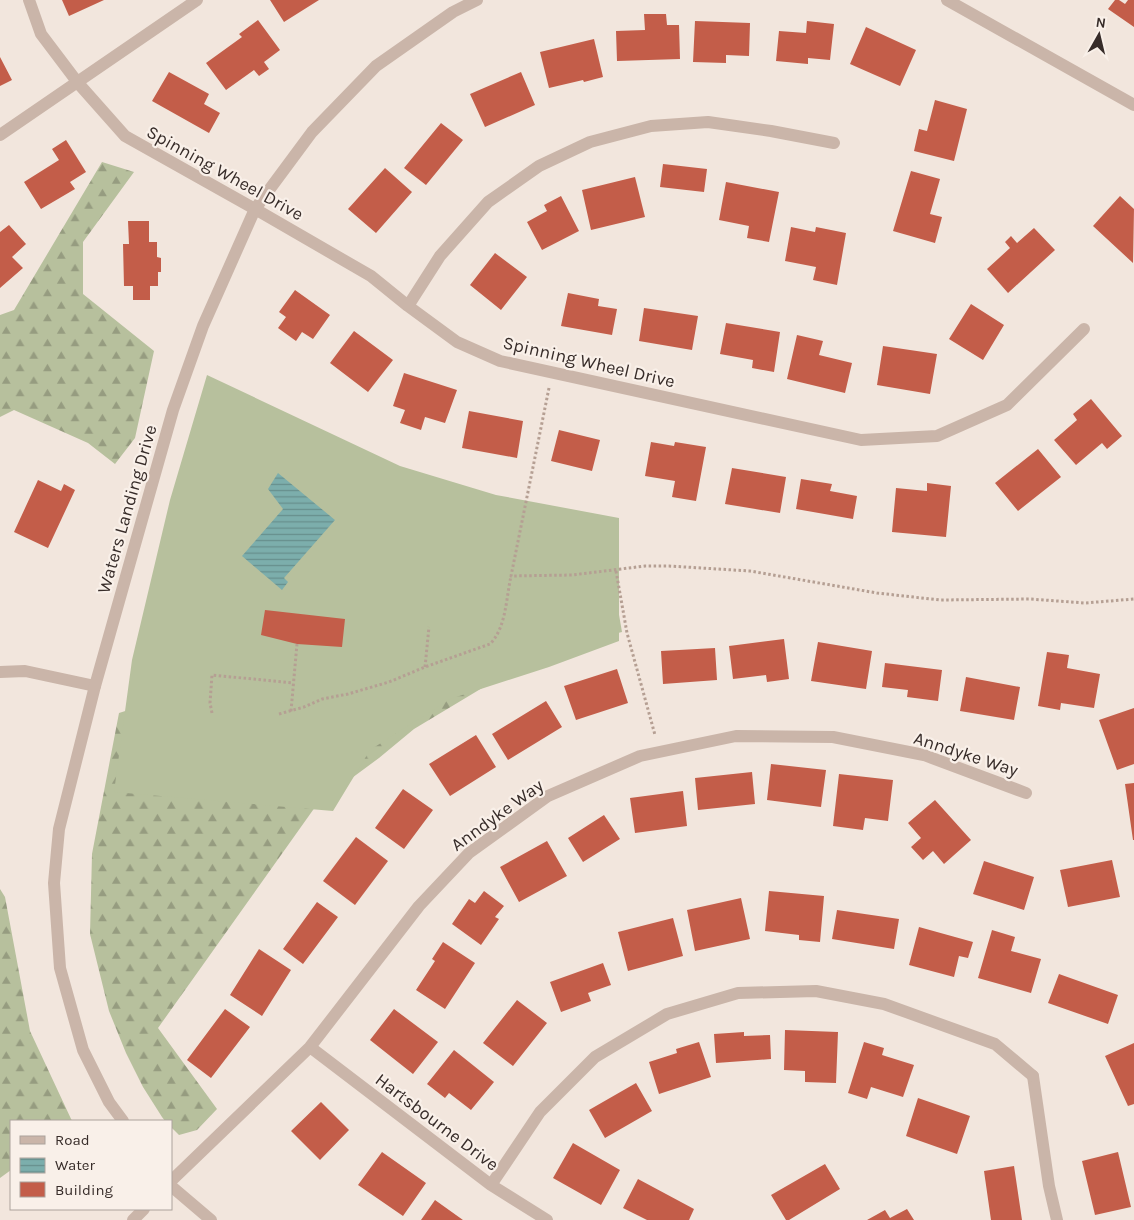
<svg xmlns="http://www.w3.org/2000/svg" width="1134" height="1220" font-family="Karla,sans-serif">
  <defs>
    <pattern id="forest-firs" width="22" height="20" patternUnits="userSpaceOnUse" patternTransform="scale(1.25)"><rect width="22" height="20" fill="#b7c09d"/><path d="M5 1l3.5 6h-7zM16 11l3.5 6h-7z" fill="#969c80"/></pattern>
    <pattern id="water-rules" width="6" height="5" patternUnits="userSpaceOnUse" patternTransform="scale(1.25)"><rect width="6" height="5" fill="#7caeac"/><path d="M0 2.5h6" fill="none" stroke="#668e8c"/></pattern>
  </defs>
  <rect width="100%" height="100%" fill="#f2e6dd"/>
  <path fill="url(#forest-firs)" d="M102,162L134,172L83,242V294L154,351L135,438L115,464L88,443L14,410L0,417V315L14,310Z
    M609,557L622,632L542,652L414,729L379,758L318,803L158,1028L217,1109L197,1130L179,1135L171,1127V1121H165L162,1117L143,1087L126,1053L109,1011L90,934L92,854L119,713Z
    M0,889L5,897L30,1031L72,1121H11V1170L0,1178Z"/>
  <path fill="#b7c09d" d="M207,375L400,466L496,495L619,518V641L549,667L450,699L370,750L333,811L114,792L132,660L170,500Z"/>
  <path fill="url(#water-rules)" d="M278,473L335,520L284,578L288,582L282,590L242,556L283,509L268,489Z"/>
  <path fill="#c35d49" d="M62,0H104L69,16Z
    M270,0H319L284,22Z
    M1115,0H1119L1125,4L1128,0H1134V27L1108,9Z
    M644,14H666L667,25H679L680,59L617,61L616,31L645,30Z
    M258,20L280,50L264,62L269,69L259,76L254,70L226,90L206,63L242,37L239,34Z
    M695,21L750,23L749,56L726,55V63L693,62Z
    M807,21L834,24L830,60L808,58V64L776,61L779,31L806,33Z
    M866,27L916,50L900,86L850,64Z
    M594,39L603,77L584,82L583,80L549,88L540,52Z
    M0,57L12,80L0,86Z
    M169,72L209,94L204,104L220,113L209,133L152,101Z
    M521,72L535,105L485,127L470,94Z
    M935,100L967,109L954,161L914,151L919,129L927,131Z
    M441,123L463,140L426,185L404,168Z
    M66,140L86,172L70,182L75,189L41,209L24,182L59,160L52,149Z
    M663,164L707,169L704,192L660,187Z
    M385,168L412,192L376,233L348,209Z
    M911,171L940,179L930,214L942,217L935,243L893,231Z
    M635,177L645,217L591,230L582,190Z
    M726,182L779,192L769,242L747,238L749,226L719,220Z
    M561,196L579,231L542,250L527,222L547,211L544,205Z
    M1120,196L1134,209L1133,263L1093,226Z
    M128,221H149V242H157V257L161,258V272H158V286H150V300H133V286H124L123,244H129Z
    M9,225L26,244L12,257L23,268L0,288V232Z
    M791,227L815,232L816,227L846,233L837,285L813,280L816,267L785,261Z
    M1034,228L1055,250L1008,293L987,269L1010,248L1005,242L1011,236L1017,243Z
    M495,253L527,277L501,310L470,285Z
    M295,290L330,315L313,339L302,332L296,341L278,328L286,317L279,312Z
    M568,293L599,299L598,306L617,309L612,335L561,326Z
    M971,304L1004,325L983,360L949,339Z
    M644,308L698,316L692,350L639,341Z
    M726,323L780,332L774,372L752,368L753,360L720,354Z
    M354,331L393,360L368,392L330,363Z
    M797,335L823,341L819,355L852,363L845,393L787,379Z
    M883,346L937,354L930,394L877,385Z
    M404,373L457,390L445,423L425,417L421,430L400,423L405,410L393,406Z
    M1091,399L1122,436L1107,449L1102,443L1076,465L1054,440L1077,420L1073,414Z
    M469,411L523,421L517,458L462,448Z
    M559,430L600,440L592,471L551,461Z
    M651,442L674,446L675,442L706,447L696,501L672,497L675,481L645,476Z
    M1038,449L1061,477L1018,511L995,483Z
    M732,468L786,477L780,513L725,504Z
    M801,479L832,484L830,491L857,496L853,519L796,509Z
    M38,480L61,491L64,484L75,490L48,548L14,532Z
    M927,483L951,486L946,537L892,532L896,488L927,491Z
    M265,610L345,619L342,647L297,644L261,635Z
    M784,639L789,679L767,682L766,675L733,679L729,646Z
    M818,642L872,651L866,689L811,681Z
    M715,648L717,680L663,684L661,651Z
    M1047,652L1069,655L1067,668L1100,674L1094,708L1061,703L1060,710L1038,706Z
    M885,663L942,670L938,701L907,697L908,690L882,687Z
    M617,669L628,703L576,720L564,686Z
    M966,677L1020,687L1014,720L960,711Z
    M546,701L562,727L508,760L492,734Z
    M1134,708V764L1117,770L1099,720Z
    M476,735L496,767L450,796L429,764Z
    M771,764L826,770L821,807L767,800Z
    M752,772L755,804L698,810L695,778Z
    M839,774L893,780L888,821L865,818L863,830L833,826Z
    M1134,783V840H1133L1125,784Z
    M403,789L433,810L404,849L375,828Z
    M683,791L687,826L635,833L630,798Z
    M935,800L971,840L944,864L933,851L923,860L911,847L921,838L908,823Z
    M604,815L620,839L583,862L568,838Z
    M356,837L388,861L355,905L323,881Z
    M547,841L567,876L519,902L500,867Z
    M1112,860L1120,897L1068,907L1060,870Z
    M984,861L1034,877L1024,910L973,894Z
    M484,891L504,906L495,917L499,919L481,945L452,924L469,899L475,903Z
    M769,891L824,896L820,942L799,940V935L765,931Z
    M741,898L750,939L695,951L687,910Z
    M317,902L338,917L303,964L283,949Z
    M837,910L899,919L894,949L832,939Z
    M673,918L683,956L628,971L618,932Z
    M919,927L973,942L968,958L959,956L954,977L909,965Z
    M992,930L1015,937L1011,951L1041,959L1031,993L978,978Z
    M443,942L475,963L445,1009L416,990L435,961L432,959Z
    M259,949L291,970L262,1016L230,995Z
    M603,963L611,985L588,993L591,1001L561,1012L550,982Z
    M1059,974L1118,995L1108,1024L1048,1003Z
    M517,1000L547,1023L513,1066L483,1043Z
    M225,1009L250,1027L211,1078L187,1060Z
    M394,1009L438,1042L413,1074L370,1040Z
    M785,1030L838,1032L836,1083L805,1082V1071L784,1070Z
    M744,1032V1036L770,1035L771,1059L716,1063L714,1034Z
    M699,1042L711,1077L659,1094L649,1062L677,1053L676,1049Z
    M864,1042L884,1048L882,1055L914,1065L903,1097L871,1087L867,1099L848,1093Z
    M1134,1043V1104L1128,1106L1105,1056Z
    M454,1050L494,1082L471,1110L449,1093L445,1098L427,1084Z
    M636,1083L652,1111L605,1138L589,1110Z
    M918,1098L970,1116L957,1154L906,1136Z
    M321,1102L349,1130L320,1160L291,1131Z
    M573,1143L620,1170L601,1205L553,1178Z
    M382,1152L426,1183L403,1216L358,1185Z
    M1118,1152L1131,1207L1095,1215L1082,1161Z
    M825,1164L840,1189L789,1220H786L771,1195Z
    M1014,1166L1022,1220H991L984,1171Z
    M638,1179L694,1209L689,1220H647L623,1208Z
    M435,1200L463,1220H421Z
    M907,1209L914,1220H867L885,1210L890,1218Z"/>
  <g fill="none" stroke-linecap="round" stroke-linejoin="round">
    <path stroke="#b59f93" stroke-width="3" stroke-dasharray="2.5 2.5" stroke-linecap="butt" d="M549,388L511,576L572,575L645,566H669L750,571L877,593L940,600L1030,599L1085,603L1134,599
      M616,571L627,633L655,735
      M425,667L429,627
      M291,711L297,644
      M212,713L210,703L212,675L293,683
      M279,714L304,707L322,699L348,694L389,682L425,667L490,644C506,628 506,599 511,576"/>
    <path stroke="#cab5a9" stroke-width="12" d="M1033,1076L1049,1186L1057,1220"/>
    <path stroke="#cab5a9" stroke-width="12" d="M29,0L41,34L78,83L125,136L255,209L371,276L408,306L457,342L500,361L861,440L937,436L1007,405L1084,329
      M0,135L197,0
      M408,306L440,256L488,202L539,166L590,142L651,126L708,122L771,131L834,143
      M0,672L25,671L95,686
      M310,1047L491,1185L547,1220
      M171,1181L310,1047L419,906L469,853L548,796L640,756L736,736L833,737L924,755L1026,793
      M491,1185L540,1112L595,1057L667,1014L738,993L816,991L884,1004L995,1044L1033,1076
      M133,1220L144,1209"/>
    <path stroke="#cab5a9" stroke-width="12" d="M947,0L1134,105
      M123,1121L109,1102L83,1050L60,968L54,883L59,829L95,686L173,410L203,326L255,209L312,132L376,66L453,12L477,0
      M171,1186L211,1220"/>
  </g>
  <g text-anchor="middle" stroke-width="4.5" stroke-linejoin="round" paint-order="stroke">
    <g font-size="18" fill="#372c29" stroke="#f9f0e9">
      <text transform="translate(225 173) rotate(29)" y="6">Spinning Wheel Drive</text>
      <text transform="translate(589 362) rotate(13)" y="6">Spinning Wheel Drive</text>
      <text transform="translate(127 509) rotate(-74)" y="6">Waters Landing Drive</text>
      <text transform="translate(966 754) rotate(18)" y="6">Anndyke Way</text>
      <text transform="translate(497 815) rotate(-36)" y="6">Anndyke Way</text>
      <text transform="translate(437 1122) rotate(37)" y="6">Hartsbourne Drive</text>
    </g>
  </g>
  <rect x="10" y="1120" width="162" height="90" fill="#f9f0e9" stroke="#aba29c"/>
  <rect x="20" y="1136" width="25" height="8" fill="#cab5a9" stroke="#aba29c"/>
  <text x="55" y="1145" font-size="15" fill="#372c29">Road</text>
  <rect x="20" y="1158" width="25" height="15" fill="url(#water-rules)" stroke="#aba29c"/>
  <text x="55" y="1170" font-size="15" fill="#372c29">Water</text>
  <rect x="20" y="1182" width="25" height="15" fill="#c35d49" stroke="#aba29c"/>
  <text x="55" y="1195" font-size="15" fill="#372c29">Building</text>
  <g transform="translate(1099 35) rotate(8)" stroke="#f9f0e9" stroke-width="4" paint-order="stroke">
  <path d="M0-4L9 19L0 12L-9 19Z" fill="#372c29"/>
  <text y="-8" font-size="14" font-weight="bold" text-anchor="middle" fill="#372c29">N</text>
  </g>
</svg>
